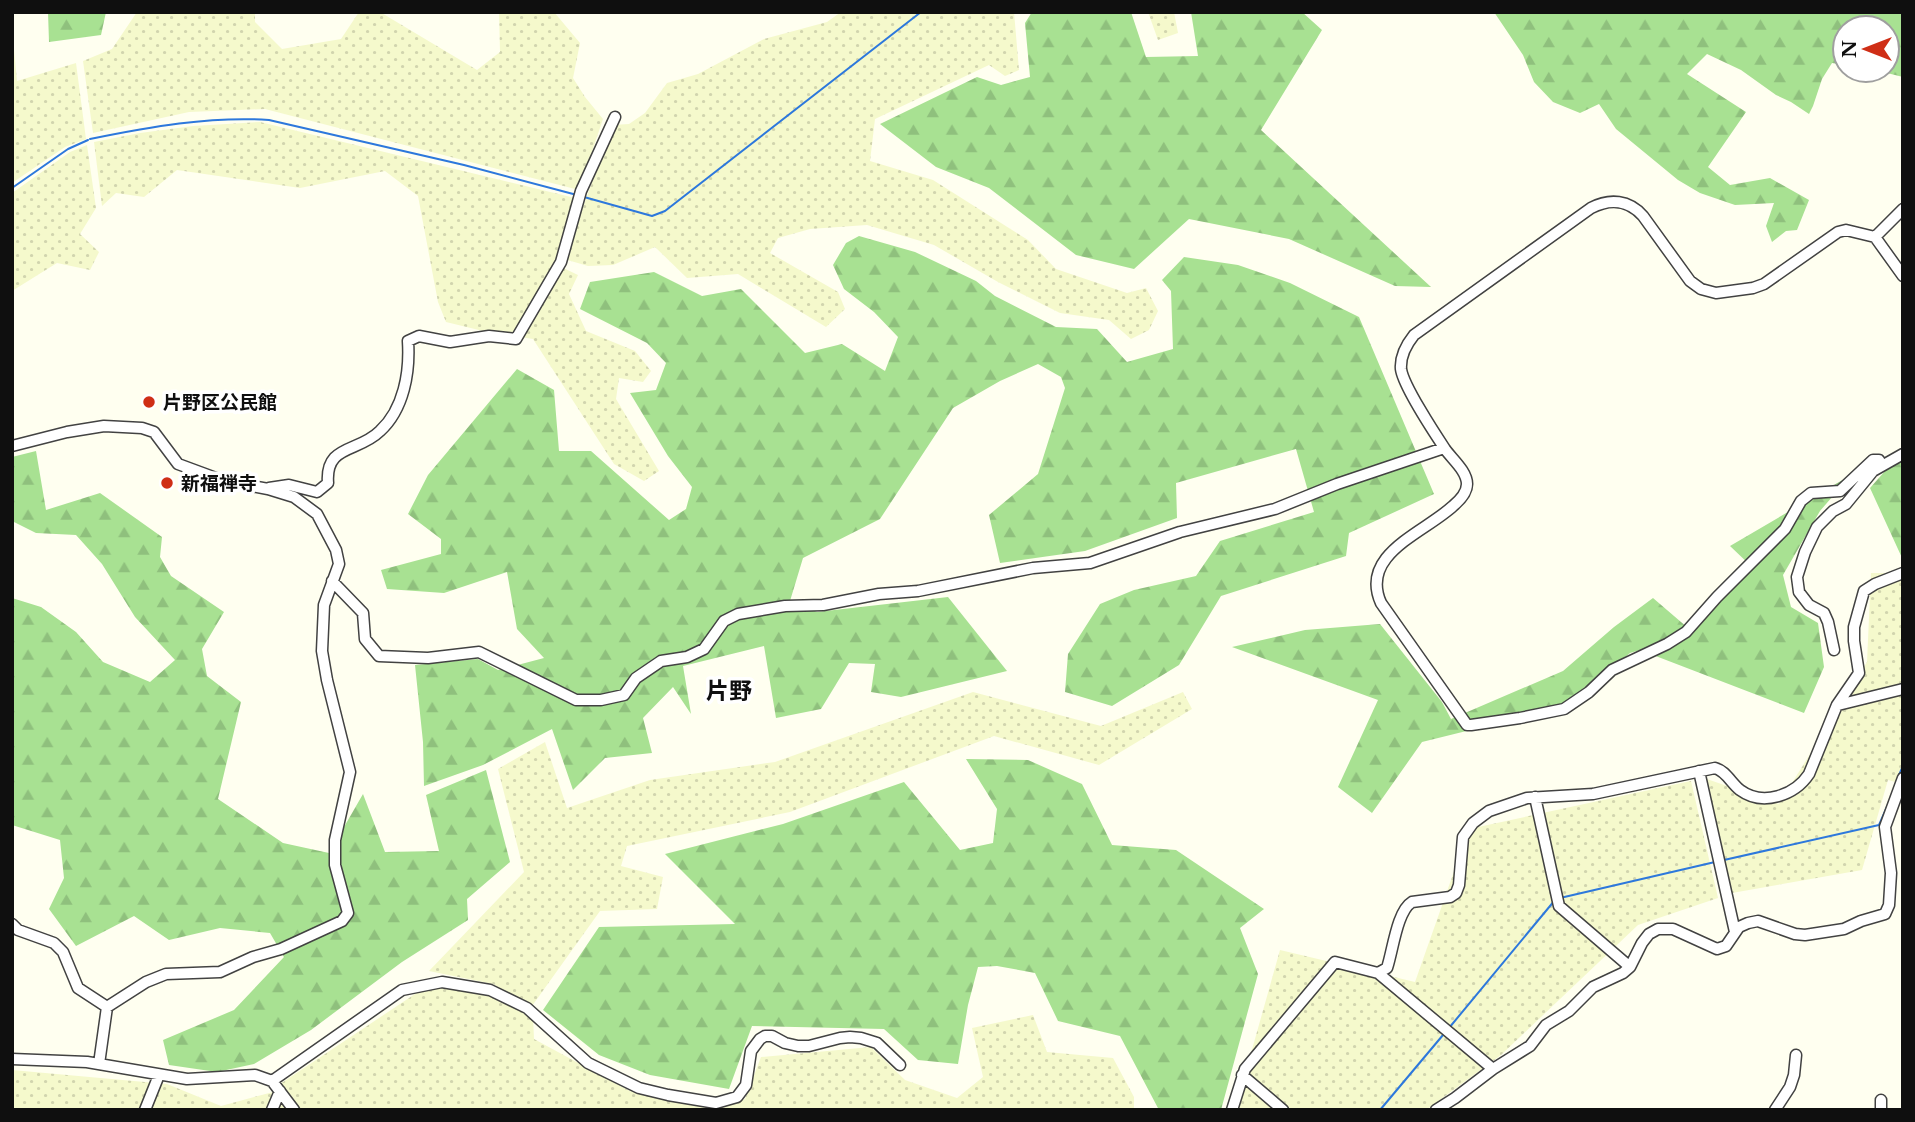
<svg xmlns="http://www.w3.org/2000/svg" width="1915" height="1122" font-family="'Libre Baskerville','Noto Sans JP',serif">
  <defs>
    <pattern id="farmland-dots" width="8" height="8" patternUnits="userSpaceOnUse" patternTransform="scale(1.75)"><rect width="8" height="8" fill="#f5f9cc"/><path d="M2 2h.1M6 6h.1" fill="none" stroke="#d1d4ae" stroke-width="1.8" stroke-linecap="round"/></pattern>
    <pattern id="forest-firs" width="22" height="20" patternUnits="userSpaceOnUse" patternTransform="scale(1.75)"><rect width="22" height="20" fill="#a8e192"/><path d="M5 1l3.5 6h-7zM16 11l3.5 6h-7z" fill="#8fc07d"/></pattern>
  </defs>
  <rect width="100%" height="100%" fill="#fffff0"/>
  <path fill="url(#farmland-dots)" d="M137,12H255V22L282,49L341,39L359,12H380L477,70L500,52L499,12H554L580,43L573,78L585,97L603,119L579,190L265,109L189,112L93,133L83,61L112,49Z
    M841,12H1014L1019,70L1005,76L989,65L875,119L870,161L933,180L1028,240L1056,269L1127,293L1146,288L1158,311L1149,330L1131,339L1109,320L1060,313L998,282L934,245L867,225L810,229L778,238L770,253L838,292L845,309L826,327L738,274L687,278L655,247L613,265L588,266L564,259L613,125L629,124L645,113L667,83L698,74L764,39L827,22Z
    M1148,12H1174L1178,33L1158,40Z
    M12,47L14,49L17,81L76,63L86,139L65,147L12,183Z
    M260,122L575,198L555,264L578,275L569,294L586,331L635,351L651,371L643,382L619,378L616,399L659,471L644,481L614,464L533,339L483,331L446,322L438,302L418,196L385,171L300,188L177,170L144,197L116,193L102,206L94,142L140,133L193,126Z
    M87,145L96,208L80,234L99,252L90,270L57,263L12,291V193L70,152Z
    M1871,573H1903V784L1888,780L1862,870L1732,893L1704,778L1779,804L1867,662Z
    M973,692L1101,726L1183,692L1192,709L1099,765L994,736L790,812L627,846L621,866L663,877L657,909L600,911L532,1006L493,984L429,971L524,872L498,769L545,742L567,808L650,780L775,762Z
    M1691,781L1718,898L1638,925L1501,1055L1426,1110H1235L1280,950L1415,982L1469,829Z
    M444,987L495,995L533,1016L534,1039L630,1091L719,1109L745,1099L761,1057L871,1047L905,1080L957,1098L983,1077L972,1028L1033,1015L1047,1052L1113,1058L1134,1097V1110H298L280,1084L418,992Z
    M12,1070L167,1084L221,1106L273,1092L287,1110H12Z"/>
  <path fill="url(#forest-firs)" d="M48,12H106L101,35L49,42Z
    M1032,12H1131L1146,57L1198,56L1191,12H1302L1322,30L1261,130L1431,287L1395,286L1289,239L1189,219L1134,269L1076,255L989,188L936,167L880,124L977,77L1001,85L1030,77L1025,23Z
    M1494,12H1903V77L1875,70H1887V28H1845V65L1832,63L1822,79L1813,106L1809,114L1791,102L1776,95L1741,70L1707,54L1687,74L1746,112L1708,167L1730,185L1770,178L1809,200L1797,230L1786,231L1772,242L1766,226L1774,203L1735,205L1700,193L1678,180L1616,129L1599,104L1580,113L1553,102L1534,82L1523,55Z
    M859,236L915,252L976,281L995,296L1056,327L1097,329L1127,362L1173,349L1171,291L1162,280L1184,257L1238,265L1290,283L1359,317L1434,494L1349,533L1346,556L1221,596L1179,665L1112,706L1065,692L1068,654L1100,604L1134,590L1196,576L1220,541L1314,512L1296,449L1176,483L1177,518L1085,551L1000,563L989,515L1038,474L1065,388L1061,377L1038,364L1000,381L953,408L880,519L803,558L790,601L817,612L948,597L1007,671L901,697L871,692L875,664L849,663L821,709L776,718L764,646L683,666L691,714L673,687L643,718L652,753L605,758L573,790L552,729L483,765L424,786L423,742L415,665L478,659L498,670L544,658L517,629L507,572L444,593L387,589L381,570L441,554V539L408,514L428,475L517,369L554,390L559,451H591L669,520L686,509L692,487L668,456L630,393L656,390L666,363L647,343L580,309L590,282L654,272L702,296L741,289L805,353L842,344L885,371L898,337L874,312L844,289L833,265L846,243Z
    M36,451L46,510L100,493L162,537L160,557L171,576L224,612L202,649L207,676L241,702L218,799L283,843L329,853L363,794L385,852L439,851L426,795L486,770L510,862L467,899L468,920L402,962L311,1030L254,1064L217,1072L169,1065L163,1040L234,1010L284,957L270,933L220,928L169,940L134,916L76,946L49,909L64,878L60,840L12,825V598L41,607L76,632L103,662L150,682L175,660L135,617L102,564L76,535L36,533L12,521V457Z
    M1903,457V560L1870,488L1893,462Z
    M1851,475L1820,511L1783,575L1791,607L1818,623L1824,667L1804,713L1640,650L1630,653L1600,679L1555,709L1422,742L1372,813L1338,787L1378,700L1232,647L1305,630L1380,624L1442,702L1451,719L1563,671L1614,627L1653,598L1688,628L1752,567L1730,546Z
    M966,759L1028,760L1082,784L1112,845L1176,850L1264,909L1240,928L1258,974L1221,1110H1159L1120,1036L1058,1021L1035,973L997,966L978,967L968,1005L958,1064L918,1060L884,1029L752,1026L729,1089L650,1075L599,1055L543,1010L599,927L735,924L665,854L783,824L904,782L960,850L993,843L997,809Z"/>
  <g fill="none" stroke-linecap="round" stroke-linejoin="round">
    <path stroke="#2d78dc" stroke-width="2" d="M90,139C149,127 209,116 269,120L464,165L577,195
      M12,188L68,149L88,140
      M584,197L652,216L665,211L921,12
      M1899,775L1903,766
      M1724,860L1879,825L1890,800
      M1560,898L1715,862
      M1449,1028L1555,900
      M1380,1110L1443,1035"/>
    <g stroke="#424242" stroke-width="13">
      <path id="minor" d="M1875,237L1903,209
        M12,446L67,432L104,426L142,428L154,432L178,464L224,481L268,489L294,497L317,514L336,550L339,564L324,605L322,651L327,680L350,772L335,840V865L348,913L342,921L281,949L253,957L220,972L166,974L146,982L107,1007L99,1064
        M1882,465L1879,460H1873L1840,491L1811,493L1801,501L1785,529L1717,597L1686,632L1667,644L1612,670L1589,692L1564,709L1520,718L1471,725H1467L1381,603C1359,554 1424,533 1453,506C1459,501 1467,493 1467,484C1467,471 1452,459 1445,449C1435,434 1403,385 1401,369C1400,356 1406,345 1414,335L1591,208C1610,198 1629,200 1643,216L1690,281L1701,289L1716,293L1753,288L1764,284L1838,232L1846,230L1875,237L1903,276
        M269,488L289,485L317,492L328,483C325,444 358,453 380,431C404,409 410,372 408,341L419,336L450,342L489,336L516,339L561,262L581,191L615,117
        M332,581L363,613L365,639L379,656L428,658L479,652L576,700H601L624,695L636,678L661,661L687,657L704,649L724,621L738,614L785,606L823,605L879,594L918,591L1033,568L1090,563L1180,532L1275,509L1337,484L1444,448
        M1834,650L1828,622L1824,613L1809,605L1799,592L1797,577L1805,552L1817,527L1833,511L1846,504L1873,471L1903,454
        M1838,705L1903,689
        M1699,771L1735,932
        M1535,797L1559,906L1630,967
        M12,924L18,930L54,943L63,952L78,988L107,1007
        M1378,973L1387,968C1393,950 1397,911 1412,902L1450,897L1456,893L1459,885L1463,837L1473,823L1489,811L1527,798L1593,794L1715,768C1726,771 1731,783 1740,790C1763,807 1795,795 1809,774L1837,705L1859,673L1854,641V627L1864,591L1875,584L1903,573
        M12,1059L87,1062L187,1079L255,1075L272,1081L294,1110
        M1242,1075L1283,1110
        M272,1081L402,990L442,982L490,990L527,1008L588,1063L639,1088L668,1095L716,1103L737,1097L746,1085L751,1051L760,1039L765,1036H772L785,1043L798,1046H809L840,1038L850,1037L861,1038L877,1043L900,1065
        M1881,1100V1110
        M145,1110L159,1075
        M272,1110L280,1091
        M1232,1110L1245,1069L1335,962L1378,973L1493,1069
        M1436,1110L1455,1098L1493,1069L1530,1046L1546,1025L1569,1011L1593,987L1623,973L1630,967L1642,943L1649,934L1658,929H1673L1717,949L1726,946L1739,927L1748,923L1758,921L1795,934L1805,935L1844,929L1861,921L1885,914L1889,905L1891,873L1885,827L1903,778
        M1775,1110L1790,1087L1794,1075L1796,1055"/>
    </g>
    <use href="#minor" stroke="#fff" stroke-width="10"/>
  </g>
  <g fill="#cf2e16" stroke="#fff" stroke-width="2.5">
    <circle cx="149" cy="402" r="7"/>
    <circle cx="167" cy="483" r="7"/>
  </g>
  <g text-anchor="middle" stroke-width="7" stroke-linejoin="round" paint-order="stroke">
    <g font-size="19" font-weight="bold" fill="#0f0f0f" stroke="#fff" text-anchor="start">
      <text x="163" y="409">片野区公民館</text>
      <text x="181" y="490">新福禅寺</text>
    </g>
    <g font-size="23" font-weight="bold" fill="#0f0f0f" stroke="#fff">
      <text x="729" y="699">片野</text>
    </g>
  </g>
  <rect width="1915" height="1122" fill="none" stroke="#0f0f0f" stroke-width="28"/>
  <g transform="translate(1866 49) rotate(270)"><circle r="33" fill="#ffffff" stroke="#9f9f9f" stroke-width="2"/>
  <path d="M0-5L12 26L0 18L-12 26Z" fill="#cf2e16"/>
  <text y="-10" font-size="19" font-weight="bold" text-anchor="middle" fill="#0f0f0f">N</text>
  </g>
</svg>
